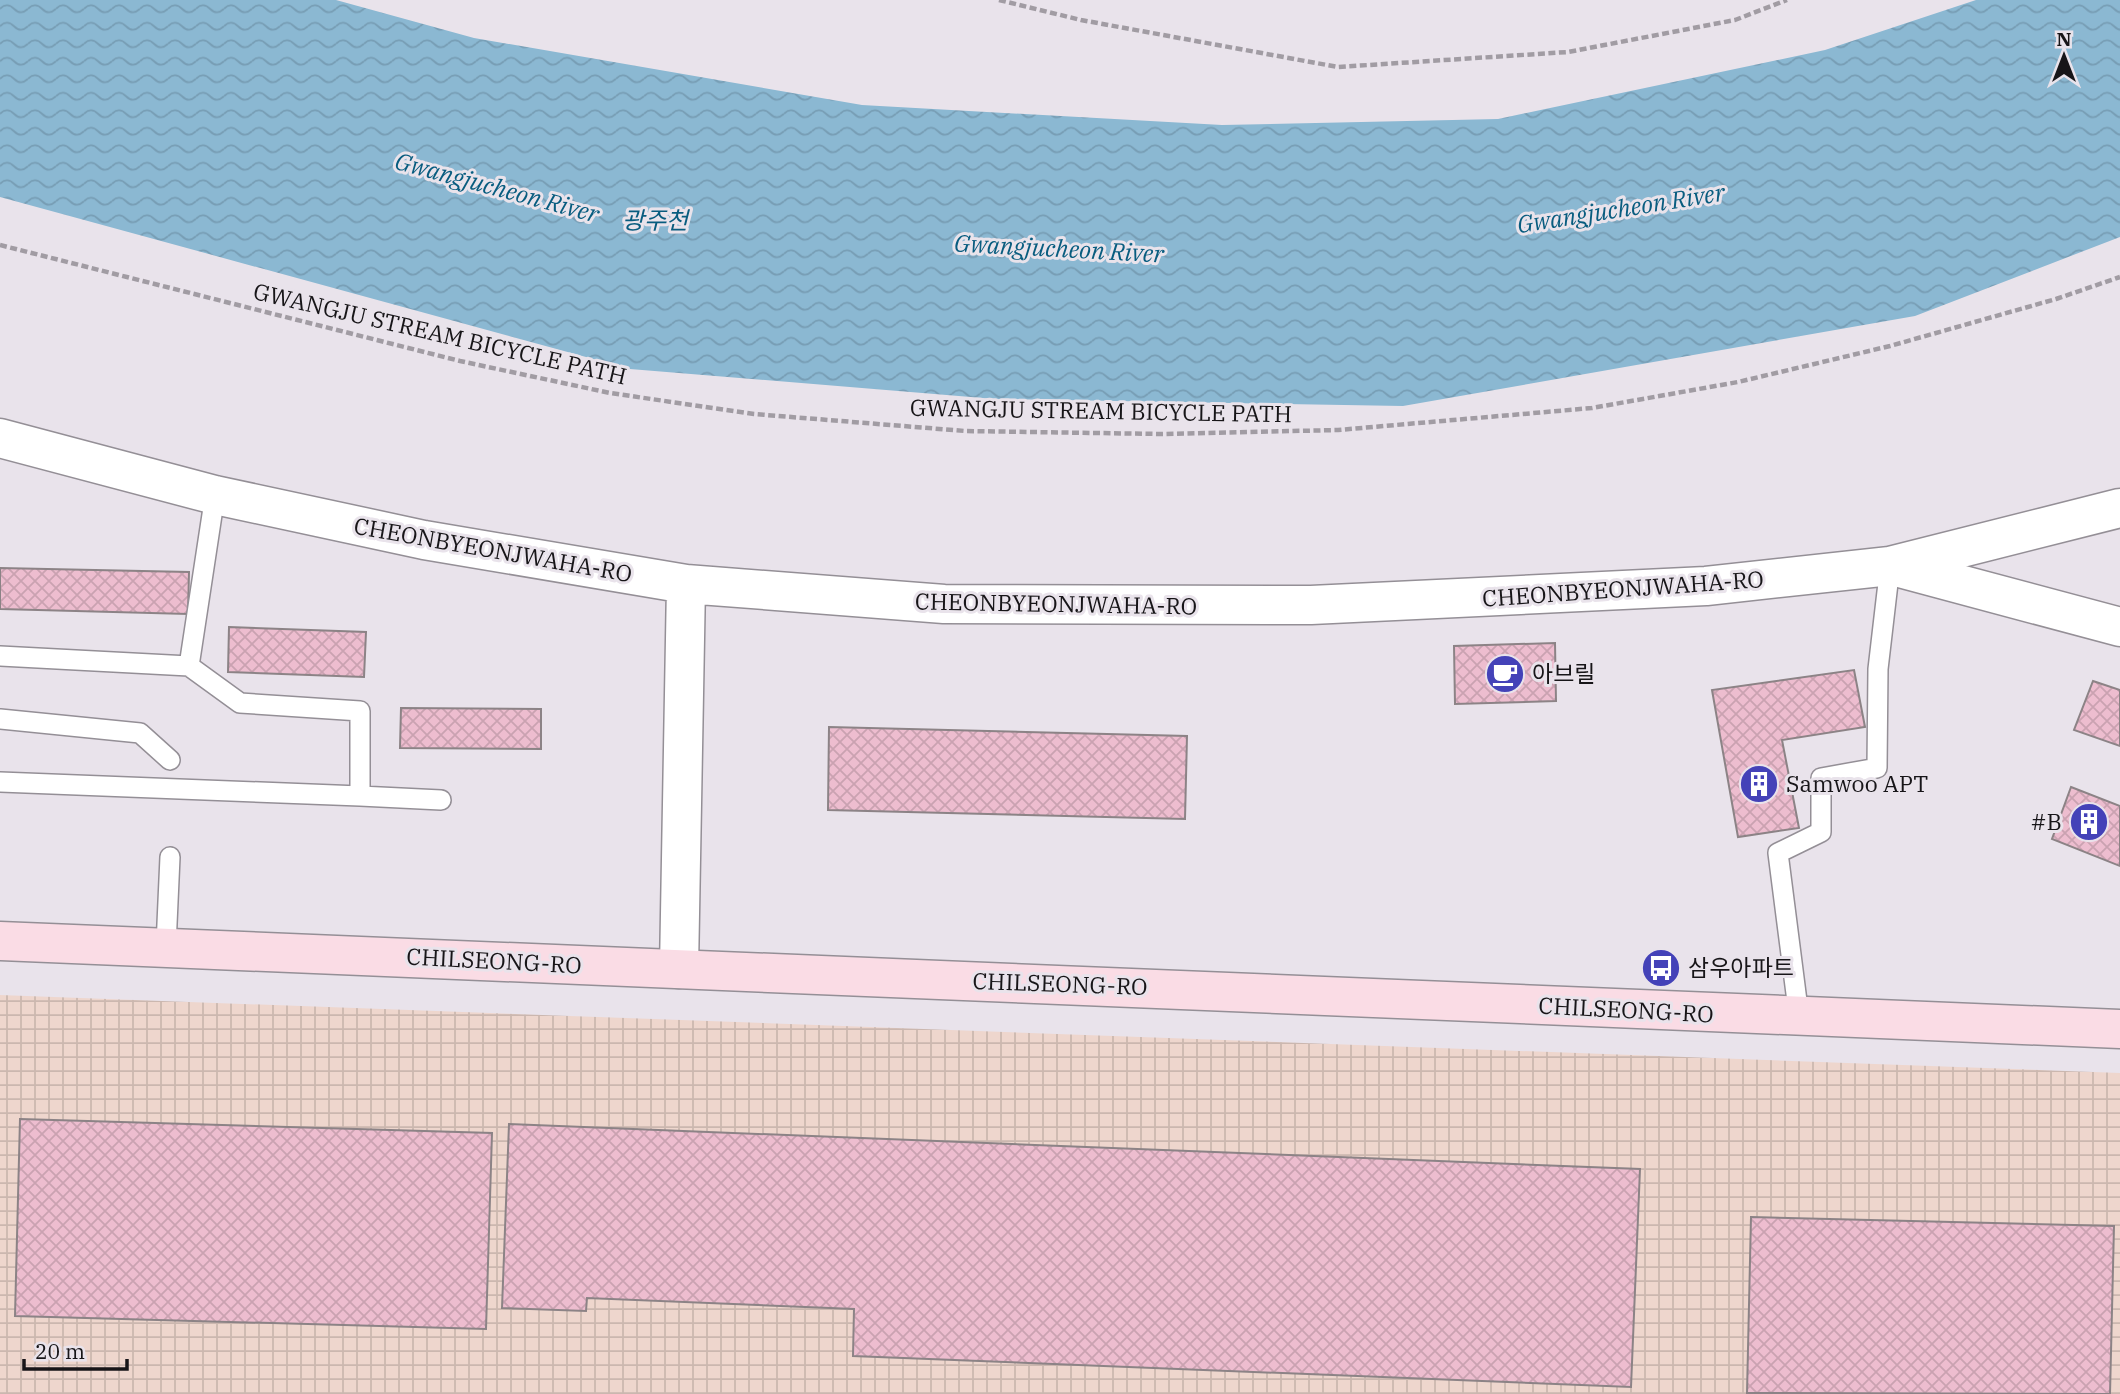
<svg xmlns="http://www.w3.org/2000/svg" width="2120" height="1394" font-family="'IBM Plex Serif','Noto Sans KR',serif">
  <defs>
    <pattern id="industrial-grid" width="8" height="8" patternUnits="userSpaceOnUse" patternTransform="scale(1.75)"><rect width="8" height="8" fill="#eed6cd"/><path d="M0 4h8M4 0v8" fill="none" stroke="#cbb7af"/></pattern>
    <pattern id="water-waves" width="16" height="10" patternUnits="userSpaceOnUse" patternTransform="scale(1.75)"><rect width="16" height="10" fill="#8bb8d2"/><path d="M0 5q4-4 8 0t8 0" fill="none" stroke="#779db4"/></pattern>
    <pattern id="building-cross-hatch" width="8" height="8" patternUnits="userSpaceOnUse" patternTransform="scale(1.75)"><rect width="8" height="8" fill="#edbdcf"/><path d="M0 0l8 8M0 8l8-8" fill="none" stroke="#caa2b1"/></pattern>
  </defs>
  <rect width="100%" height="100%" fill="#e9e3eb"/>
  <path fill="url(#industrial-grid)" d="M0,995L2120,1073V1394H0Z"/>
  <path fill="url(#water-waves)" d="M0,0H336L474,38L862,105L1222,125L1498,119L1825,50L1976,0H2120V237L1915,316L1403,406L995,399L630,369L0,197Z"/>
  <path fill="url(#building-cross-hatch)" stroke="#8c8386" stroke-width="2" d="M0,568L189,572L188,614L0,609Z
    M229,627L366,632L364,677L228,672Z
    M1555,643L1556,701L1455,704L1454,646Z
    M1854,670L1865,727L1782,740L1799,828L1738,837L1712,690Z
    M2093,681L2120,690V746L2074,730Z
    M401,708L541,709V749L400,748Z
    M829,727L1187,736L1185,819L828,810Z
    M2071,787L2120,806V866L2052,839Z
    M20,1119L492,1133L486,1329L15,1316Z
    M509,1124L1640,1169L1631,1387L853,1356L854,1309L587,1298L586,1311L502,1308Z
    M1751,1217L2114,1226L2110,1394L1747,1393Z"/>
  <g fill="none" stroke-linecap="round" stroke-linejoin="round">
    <g stroke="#948f96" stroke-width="22">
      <path id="lane" d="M0,656L189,666L240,703L360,711V796L0,782
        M189,666L215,495
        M0,719L140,733L170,760
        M360,796L441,800
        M166,946L170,857
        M1799,1017L1778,853L1821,832V778L1877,768L1878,669L1890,566"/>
    </g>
    <g stroke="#948f96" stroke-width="41">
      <path id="street" d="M0,438L215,495L424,540L686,584L944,604L1311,605L1706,586L1890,566L2120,508
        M1892,566L2120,627
        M679,969L686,584"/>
    </g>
    <g stroke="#948f96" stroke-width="41">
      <path id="secondary" d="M0,941L2120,1029"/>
    </g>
    <path stroke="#a19ca3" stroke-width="4.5" stroke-dasharray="7 3.5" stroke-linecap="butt" d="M999,0L1081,20L1338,67L1568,52L1735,20L1787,0
      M0,245L460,361L610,393L754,414L965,431L1161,434L1338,430L1592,408L1738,382L1890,346L2056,299L2120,277"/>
    <use href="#lane" stroke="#fff" stroke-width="19"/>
    <use href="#street" stroke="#fff" stroke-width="38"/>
    <use href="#secondary" stroke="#fadce5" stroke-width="38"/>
  </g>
  <defs>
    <g id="cafe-disc" transform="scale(2.0125)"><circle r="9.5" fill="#4442b8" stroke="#e9e3eb"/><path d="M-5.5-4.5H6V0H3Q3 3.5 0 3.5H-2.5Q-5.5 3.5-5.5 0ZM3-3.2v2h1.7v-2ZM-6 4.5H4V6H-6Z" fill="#fff"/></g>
    <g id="building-disc" transform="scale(2.0125)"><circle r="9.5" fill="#4442b8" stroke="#e9e3eb"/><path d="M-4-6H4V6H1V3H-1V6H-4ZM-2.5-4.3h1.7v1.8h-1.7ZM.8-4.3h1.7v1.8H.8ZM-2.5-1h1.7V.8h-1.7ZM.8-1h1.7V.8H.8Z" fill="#fff"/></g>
    <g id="bus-disc" transform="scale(2.0125)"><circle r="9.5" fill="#4442b8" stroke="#e9e3eb"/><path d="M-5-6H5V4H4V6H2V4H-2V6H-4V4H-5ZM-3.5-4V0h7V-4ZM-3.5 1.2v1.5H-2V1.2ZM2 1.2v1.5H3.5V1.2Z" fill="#fff"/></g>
  </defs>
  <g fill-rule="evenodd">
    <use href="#cafe-disc" x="1505" y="674"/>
    <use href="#building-disc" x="1759" y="784"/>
    <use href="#building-disc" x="2089" y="822"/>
    <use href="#bus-disc" x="1661" y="968"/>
  </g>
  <g text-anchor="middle" stroke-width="6" stroke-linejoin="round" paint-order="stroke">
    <g font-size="23" fill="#171518" stroke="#e9e3eb">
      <text transform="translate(440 334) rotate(13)" y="8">GWANGJU STREAM BICYCLE PATH</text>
      <text transform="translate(1101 411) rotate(1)" y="8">GWANGJU STREAM BICYCLE PATH</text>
      <text transform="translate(493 550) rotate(10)" y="8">CHEONBYEONJWAHA-RO</text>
      <text transform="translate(1623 589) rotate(-4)" y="8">CHEONBYEONJWAHA-RO</text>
      <text transform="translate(1056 604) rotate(1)" y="8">CHEONBYEONJWAHA-RO</text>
      <text transform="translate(494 961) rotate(3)" y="8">CHILSEONG-RO</text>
      <text transform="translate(1060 984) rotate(2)" y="8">CHILSEONG-RO</text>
      <text transform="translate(1626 1010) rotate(3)" y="8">CHILSEONG-RO</text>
    </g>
    <g font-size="23" fill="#171518" stroke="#e9e3eb" text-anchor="start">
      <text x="1532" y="682">아브릴</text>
      <text x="1786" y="792">Samwoo APT</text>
      <text x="2062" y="830" text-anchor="end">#B</text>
      <text x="1688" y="976">삼우아파트</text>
    </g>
    <g font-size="24" font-style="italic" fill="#085c7f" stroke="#e9e3eb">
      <text transform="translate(497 188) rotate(15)" y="8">Gwangjucheon River</text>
      <text transform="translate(1621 209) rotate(-9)" y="8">Gwangjucheon River</text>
      <text x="655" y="229">광주천</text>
      <text transform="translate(1059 249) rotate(3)" y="8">Gwangjucheon River</text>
    </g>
  </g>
  <g transform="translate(2064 56)" stroke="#e9e3eb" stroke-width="5" paint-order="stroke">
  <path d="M0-5L12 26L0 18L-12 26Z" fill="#171518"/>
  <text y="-10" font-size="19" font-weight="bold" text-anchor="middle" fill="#171518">N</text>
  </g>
  <path d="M24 1359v10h103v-10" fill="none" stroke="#171518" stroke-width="3.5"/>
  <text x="35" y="1359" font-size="21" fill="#171518" stroke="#e9e3eb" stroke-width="5" paint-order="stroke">20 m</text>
</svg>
